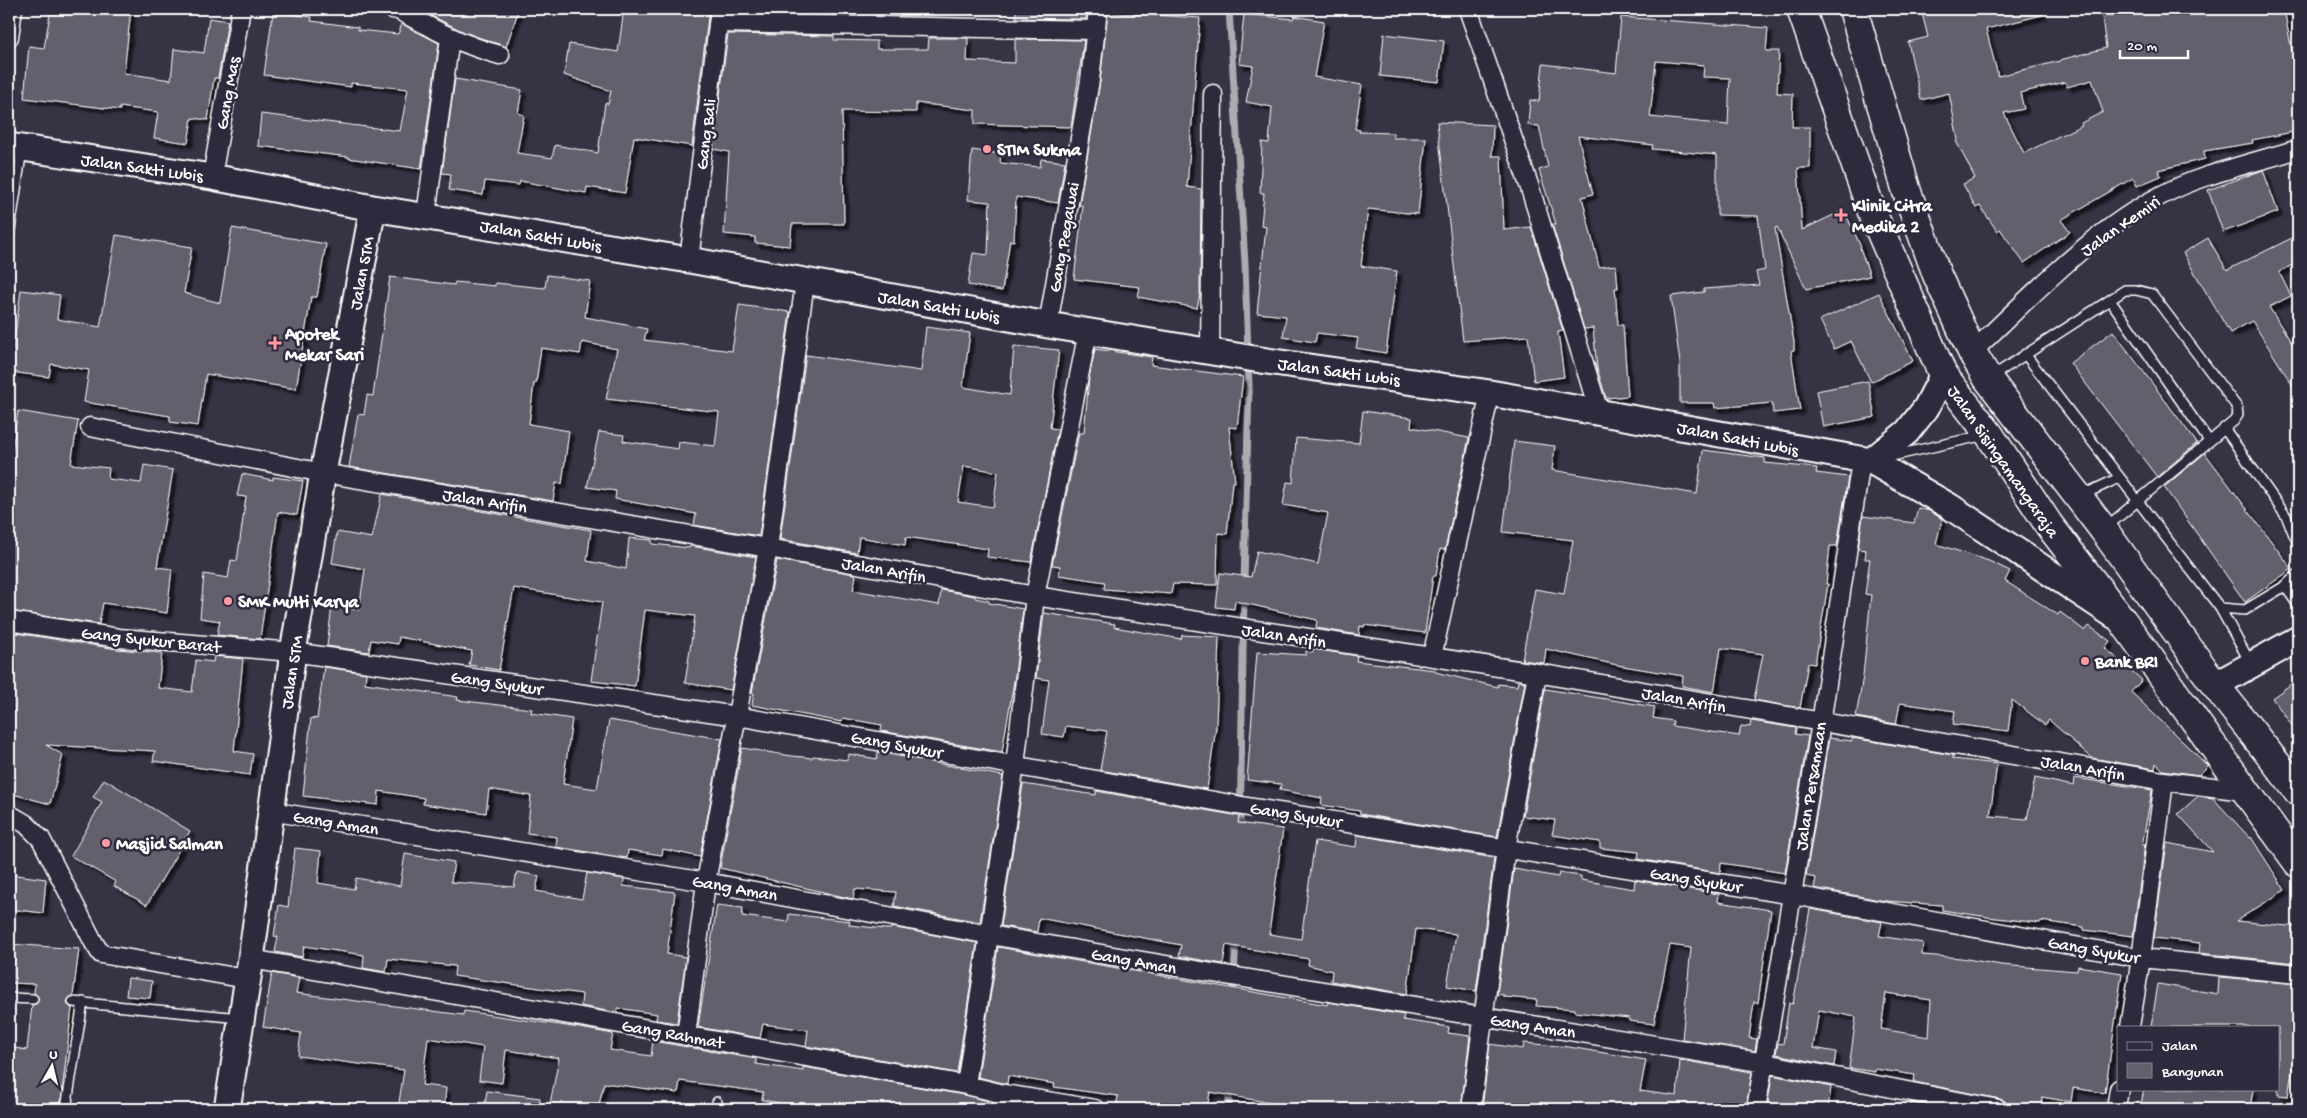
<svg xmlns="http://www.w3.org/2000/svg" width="2307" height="1118" font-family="'Gochi Hand',sans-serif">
  <defs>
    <filter id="shadow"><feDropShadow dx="4.5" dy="4.5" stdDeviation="1" flood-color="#0009"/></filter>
  </defs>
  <rect width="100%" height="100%" fill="#373345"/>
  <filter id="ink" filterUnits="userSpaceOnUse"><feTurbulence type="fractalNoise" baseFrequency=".02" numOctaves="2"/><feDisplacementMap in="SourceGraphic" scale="10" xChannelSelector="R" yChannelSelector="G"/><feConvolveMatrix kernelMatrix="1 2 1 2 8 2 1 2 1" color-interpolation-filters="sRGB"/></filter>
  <g filter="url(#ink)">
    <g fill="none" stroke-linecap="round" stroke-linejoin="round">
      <path stroke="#adabb2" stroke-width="7" d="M1229,9L1245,263L1249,386L1244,584
        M1240,832L1244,595
        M1233,996L1236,937
        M1229,1109V1087"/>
    </g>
    <path fill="#635f6d" stroke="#fff" fill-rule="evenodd" filter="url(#shadow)" d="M51,9H131L124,73L171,80L174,49L204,53L209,18L228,21L218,78H214L208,120L192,118L188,143L154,138L158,112L120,107V110L24,98L29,46L44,48Z
      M418,9H519L506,47L464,32Z
      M624,9H709L692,146L634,137L625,193L587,187L586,193L520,181L519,185L485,181L483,195L449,190L451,174L442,173L455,79L522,90L518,113L524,115L517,153L552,158L555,145L598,153L605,103L608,104L611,91L564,75L569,44L618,52Z
      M730,9H830V14L730,13Z
      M1016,9H1087L1086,19L1016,18Z
      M1921,9H2041L2042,15L1986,29L1998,76L2060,61V60L2106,48L2101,9H2284L2298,83V131L2252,140L2253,143L2204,151L2205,159L2158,170L2161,176L2137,186L2133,178L2061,220L2070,232L2024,263L2000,229L1997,231L1980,206L1976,208L1963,184L1975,178L1956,141L1958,140L1949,93L1921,100L1908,42L1928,37ZM2092,80L2103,112L2081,123L2082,125L2024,153L2004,113L2024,109L2020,93L2065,82L2067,87Z
      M273,12L312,17L311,21L358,27V30L398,34L402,24L439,43L421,169L348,158L349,157L258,146L261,114L400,131L408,89L351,83V87L264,75Z
      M1108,12L1200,18L1187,187L1201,189L1200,294L1197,308L1138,297L1140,287L1074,279L1083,206L1079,205L1100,82Z
      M1244,14L1293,19L1294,16L1324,21L1314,77L1362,85L1355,129L1360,130L1359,132L1393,133V138H1426L1418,214L1368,209L1361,266L1397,271L1386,353L1356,348L1358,338L1317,333L1315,342L1283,337L1286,316L1257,313L1266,227L1261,226L1264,193H1260L1262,142L1269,143L1272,107L1246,102L1253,66L1239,64Z
      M1621,17L1768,28L1766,51H1779L1777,93L1793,94L1792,127H1810V168H1798L1802,230L1844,210L1861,247L1860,248L1870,276L1806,289L1777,227L1775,228L1794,342V350L1791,351L1800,410L1773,413L1772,403L1715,408L1714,403H1680V363L1671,296L1704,292V289L1759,285L1756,272L1765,270L1758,216L1717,215V155L1652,149L1653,145L1578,136L1593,194L1582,197L1599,267L1616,265L1618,288H1615L1618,325H1623L1628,396L1606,398L1597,368L1593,328L1584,329L1552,224H1556L1539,170L1548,167L1539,126L1528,125L1530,100L1539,101L1543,64L1616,73ZM1656,61L1704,65L1703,77L1730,78L1728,125L1650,117Z
      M728,34L834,36V40L877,41V49H928L929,38H968L967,61L1015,63V39L1084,40L1071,127L975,124V110L916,103V112L842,111L844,224H792L790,246L755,243V237L724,234L729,152L713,149Z
      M1384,34L1444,41L1439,82L1380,76Z
      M1437,122L1493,125L1492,156H1501L1504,230L1531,227L1563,331L1558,332L1564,377L1534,381L1528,336L1463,341Z
      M972,150L1001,154L1000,163L1040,167L1041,159L1065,162L1058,203L1016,197L1014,241L1010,240L1002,291L968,285L973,253L988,255L990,202L968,200Z
      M2263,170L2278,212L2223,232L2208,190Z
      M232,228L326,244L317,297H311L296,389L206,374L198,426L170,422V416L84,402L89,370L51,364L49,377L10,372L21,290L60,295L57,319L100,327L116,235L192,247L184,293L220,303Z
      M2298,235V262L2279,272L2291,296L2269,307L2298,353V394L2252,321L2230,333L2183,253L2208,238L2227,270Z
      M547,275L590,281L585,317L647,329L644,340L732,351L739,305L790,312L759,536L694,525L696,514L615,499L616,491L587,487L599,432L624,435L623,441L678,449L679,442L715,446L719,412L606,399L617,349L582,342L580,354L541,348L536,383H534L529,424L569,431L562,484L556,483L553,501L349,467L358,414L364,415L367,395L373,396L390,277L454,285L455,282L495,286V283L545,288Z
      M1879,293L1913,361L1871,382L1851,341L1834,349L1820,320Z
      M926,327L970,333L963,387L1010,395L1014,346L1059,350L1050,428L1058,429L1031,562L987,557L988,549L906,537L905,545L859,537L857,553L780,539L806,355L921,371ZM964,466L998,472L993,507L958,502Z
      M2113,331L2197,443L2157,477L2070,363Z
      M1095,349L1152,357L1151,365L1243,377L1237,428L1229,427L1235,482H1232L1227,534L1218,533L1217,585L1173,584L1171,594L1104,589L1105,582L1059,575L1060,566L1052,565L1079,433H1084L1089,378Z
      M1868,381L1875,417L1823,427L1816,391Z
      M18,411L78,421L71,464L109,468L108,479L141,483L144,465L173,470L157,567L172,569L167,613L103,603L99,624L9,611V470Z
      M1363,411L1412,418L1411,427L1469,438L1445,550L1440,549L1436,576H1433L1425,633L1364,625V627L1360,626L1359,635L1316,628L1317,620L1235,601L1234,609L1216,607L1220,573L1251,577L1257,551L1318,564L1328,513L1283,505L1287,482L1293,483L1296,438L1359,443Z
      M1514,441L1555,446L1552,470L1697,494L1703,450L1765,458V463L1817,468L1816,473L1848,477L1837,546H1830L1826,584H1828L1815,664L1808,663L1800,708L1754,700L1763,654L1721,648L1714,692L1682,686L1683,676L1617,665L1546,649L1544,663L1522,660L1535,589L1564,594L1573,540L1503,532Z
      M2205,453L2292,569L2245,602L2164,487Z
      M242,474L273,480V477L303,481L297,515L278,512L260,639L217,635L220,621L200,618L204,574L228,578L231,560L237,561L246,497L237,496Z
      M382,494L591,530L587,561L626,569L629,538L652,540V544L689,548L690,546L756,557L731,690L685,683L695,616L645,610L635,686L591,681L602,602L514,588L499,670L469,665L472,651L399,637L398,644L371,640L369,652L327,646L332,606L359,610L365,569L332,563L337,532L372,538Z
      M1918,508L1930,511L1942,519L1936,544L1989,561L2010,571L2005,581L2058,615L2060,612L2085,631L2089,626L2110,641L2105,648L2142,680L2131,692L2208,766L2199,775L2163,770L2156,763L2155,769L2092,758L2049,720L2045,725L2012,700L2008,731L1953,724L1955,711L1900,703L1896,724L1856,717L1863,676L1871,595L1865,594L1870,559H1865L1866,550L1858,549L1863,516L1914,523Z
      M777,560L854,574L856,576L853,590L939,605L941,590L975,596V598L989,601V603L1023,609L1015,675L1002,752L881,731L882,725L843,718L842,722L752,705L754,693H752Z
      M1044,613L1115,624L1114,627L1181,639L1182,635L1219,637L1216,727L1207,789L1100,770L1107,731L1066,726L1064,737L1042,734L1049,680L1036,678Z
      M9,632L117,649L162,653L158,688L192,692L196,660L213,662L214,656L243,659L234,751L253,754L250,775L153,761L155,751L46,745L63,755L50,804L9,793Z
      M1313,649L1357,656L1356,661L1435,670V672L1498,687V684L1517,686L1518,681L1525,682L1497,837L1360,814V811L1321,805L1322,798L1280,790L1281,784L1247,780L1257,652L1306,655V651L1313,652Z
      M324,667L366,673L365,683L458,697L457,700L532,709L531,713L572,719L563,784L597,789L609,720L722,739L700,857L663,849L662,855L628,850L627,858L556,847L557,837L527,833L531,796L489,789L486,813L423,804L424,798L379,791L378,805L303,796L311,718L317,719Z
      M2298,679V734L2272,698Z
      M1545,689L1655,707L1653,718L1673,721L1672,726L1739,736L1741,726L1750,727L1751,721L1796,728L1795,734L1808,736L1785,873L1721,863L1720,873L1638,859L1639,852L1600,848V842L1552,835L1555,820L1523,816Z
      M1829,738L1852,741V738L1953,755V759L1997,764L1990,816L2027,819L2035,778L2074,786L2075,778L2152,790L2142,846L2145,843L2133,936L2084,930V927L2041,921L2040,923L1988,917L1942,910V905L1886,901L1814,888L1816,878L1806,876Z
      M742,748L792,756L812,758L813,756L848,760L849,754L877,759L878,752L1003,776L980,922L894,906L896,892L855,889L853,899L720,868Z
      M104,779L190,831L147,905L114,886L116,882L71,856L102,802L93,797Z
      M1023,784L1096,795V791L1239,816L1238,823L1283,829L1269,934L1301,939L1315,841L1356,847L1357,835L1494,858L1476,991L1447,986L1456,934L1416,929L1407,994L1331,981L1332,971L1308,965L1309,959L1226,945L1223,964L1179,956L1181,945L1039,918L1037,932L1001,926Z
      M2198,796L2213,798L2250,838L2251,837L2285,890L2236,921L2298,927V963L2199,953L2200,943L2154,938L2167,843L2213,852L2178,814Z
      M295,848L321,851L318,883L354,889L356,878L400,886L405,854L454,862L451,882L514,887L517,872L539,876L536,891L582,899L587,873L624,879L623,886L675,892L667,954L686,957L677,1023L656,1020L657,1014L618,1008L617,1013L581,1006L582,994L454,976L455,966L388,959L386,972L363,968L364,955L304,946L302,957L275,952L278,937L274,936L279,905L288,907Z
      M1514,869L1558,877L1559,873L1581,876V880L1634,889L1635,880L1719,894L1718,902L1771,910L1758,1003L1754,1002L1749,1038L1757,1039L1755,1051L1682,1039L1691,948L1670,945L1654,1024L1629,1021V1018L1575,1012V1009L1536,1006L1537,1000L1504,997V995L1497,994Z
      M9,874L46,879L43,913L9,909Z
      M717,905L743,908L742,916L788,922L789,914L850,921L849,925L885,929H891V927L977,943L957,1073L806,1046L808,1030L763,1024L760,1038L698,1027Z
      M1810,909L1882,922L1879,936L1923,943L1922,955L1961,958L2001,965L2077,971L2078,966L2122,973L2105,1093L2073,1088L2071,1102L2042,1097L2041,1109L2008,1107L2005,1101L2000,1099L1914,1082L1915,1075L1875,1069V1072L1849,1068L1856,1017L1819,1010L1813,1048L1836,1052L1834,1066L1776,1054L1778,1043L1783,1044L1789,1003L1793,1004ZM1886,993L1931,1000L1929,1037L1881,1029Z
      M9,944L79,949L73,996L67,1001L68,1005L72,1008L60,1109H9V1047L27,1050L32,1005L36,1004L39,999L34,993L35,984L9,983Z
      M998,947L1327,1005L1328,1002L1404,1015L1403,1020L1449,1027L1448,1033L1470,1036L1461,1109H1379L1359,1105L1358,1109H1288V1106L1210,1092L1207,1109H1129L1116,1107L1118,1096L1054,1087L1055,1084L1008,1076L1007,1084L978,1077Z
      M272,973L299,978L296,993L463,1015L464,1011L580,1028L613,1034L610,1050L651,1056L653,1041L756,1059V1064L803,1071V1067L964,1095L988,1101V1109H814L762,1100L763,1092L680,1081L678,1093L604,1083L598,1109H549L559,1058L506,1050L502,1083L479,1080L483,1047L428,1038L422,1085L446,1088L444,1109H398L404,1070L298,1056L301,1033L263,1027Z
      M2219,977L2298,984V1036L2288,1096L2278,1095V1027H2151L2158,984L2218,994Z
      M128,978L152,981L150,998L126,996Z
      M1524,1043L1569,1047L1646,1060L1640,1091L1677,1096L1680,1060L1752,1072L1746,1109H1482L1490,1044L1523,1049Z
      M1772,1075L1831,1087L1828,1109H1767Z
      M2144,1089H2253L2250,1109H2140Z
      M487,1091L540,1098L539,1109H484Z
      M1911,1103L1944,1109H1910Z"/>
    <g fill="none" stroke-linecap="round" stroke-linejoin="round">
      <g stroke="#fff" stroke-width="12">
        <path id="lane" d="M9,237L22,149
          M2110,300L2209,441
          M2025,354L2220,608L2245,610L2285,586L2298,574
          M1991,377L2125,290H2136L2152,294L2237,407L2238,415L2234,421L2105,528
          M2224,428L2286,516L2298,544
          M1888,457L1985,435
          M2080,496L2119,478
          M2285,586L2298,605
          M2220,608L2251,664
          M9,998L33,999
          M73,1002L240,1018
          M66,1109L83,1002
          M716,1109L717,1102"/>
      </g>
      <g stroke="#fff" stroke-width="21">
        <path id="street" d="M392,9L398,10C433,29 462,45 500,55
          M866,9L867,27
          M1468,9L1529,185L1599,412
          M718,23L1094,30
          M9,37L13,9
          M212,177L241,9
          M426,215L450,38
          M689,260L720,9
          M1048,325L1090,80L1098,9
          M1210,351L1213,94
          M1972,352C2031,297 2089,233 2162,195C2202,174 2254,163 2298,149
          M90,427L323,473L768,548L1035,596L1537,673L2164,781L2245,791
          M9,621L119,638L293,652L737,716L1248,807L1793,895L2141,958L2298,974
          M1432,657L1490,393
          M270,811L706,882L990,935L1213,973L1765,1063L1998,1109
          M9,814L26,824L41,839L94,943L101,954L247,979
          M251,959L966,1085L1004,1094L1095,1109
          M2130,1027L2141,958L2164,781
          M686,1036L706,882L768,548L805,282
          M966,1085L1015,765L1035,596L1088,331
          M1001,1109L1004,1094
          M1471,1109L1506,849L1537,673
          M1756,1109L1821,723L1861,461
          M2116,1109L2119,1089"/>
      </g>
      <g stroke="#fff" stroke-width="29">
        <path id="secondary" d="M9,146L212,177L373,208L689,260L1048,325L1267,361L1490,393L1871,461L1949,506L2115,616
          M1871,461L1907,432L1926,408L1943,375
          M2215,685L2298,639
          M227,1109L251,959L293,652L323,473L373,208"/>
      </g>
      <g stroke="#fff" stroke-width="31">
        <path id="primary" d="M1801,9L1872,212L1943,375L1989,434L2049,525L2122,620L2298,863
          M1853,9L1907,192L1937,275L1972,352L1988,379L2103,529L2215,685L2298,791"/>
      </g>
      <use href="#lane" stroke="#2f2a3d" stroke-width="9"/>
      <use href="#street" stroke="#2f2a3d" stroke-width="18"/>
      <use href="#secondary" stroke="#2f2a3d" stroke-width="25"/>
      <use href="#primary" stroke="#2f2a3d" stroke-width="28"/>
    </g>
  </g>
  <g fill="#ff9aa2" stroke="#2f2a3d" stroke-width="2">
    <circle cx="987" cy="149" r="5"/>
    <path d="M1838.5 207.5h5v5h5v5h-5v5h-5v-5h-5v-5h5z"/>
    <path d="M272.5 335.5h5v5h5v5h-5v5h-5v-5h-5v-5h5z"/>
    <circle cx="228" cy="601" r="5"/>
    <circle cx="2085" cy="661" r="5"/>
    <circle cx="106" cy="843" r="5"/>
  </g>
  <g text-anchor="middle" stroke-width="5" stroke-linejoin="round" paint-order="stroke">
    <g font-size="18" fill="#fff" stroke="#2f2a3d">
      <text transform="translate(227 93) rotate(-80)" y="6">Gang Mas</text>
      <text transform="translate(705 134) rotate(-83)" y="6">Gang Bali</text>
      <text transform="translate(142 167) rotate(8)" y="6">Jalan Sakti Lubis</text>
      <text transform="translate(2120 225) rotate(-35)" y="6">Jalan Kemiri</text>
      <text transform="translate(541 235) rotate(10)" y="6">Jalan Sakti Lubis</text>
      <text transform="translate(1063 237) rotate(-80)" y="6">Gang Pegawai</text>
      <text transform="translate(361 273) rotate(-79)" y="6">Jalan STM</text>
      <text transform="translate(939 306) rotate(10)" y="6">Jalan Sakti Lubis</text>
      <text transform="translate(1339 371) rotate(8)" y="6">Jalan Sakti Lubis</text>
      <text transform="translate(1738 438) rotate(11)" y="6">Jalan Sakti Lubis</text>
      <text transform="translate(2004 461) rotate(55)" y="6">Jalan Sisingamangaraja</text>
      <text transform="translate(485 500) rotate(9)" y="6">Jalan Arifin</text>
      <text transform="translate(884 569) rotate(10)" y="6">Jalan Arifin</text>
      <text transform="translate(1284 635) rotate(9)" y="6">Jalan Arifin</text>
      <text transform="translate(151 639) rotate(6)" y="6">Gang Syukur Barat</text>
      <text transform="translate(291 672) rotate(-81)" y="6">Jalan STM</text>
      <text transform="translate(497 682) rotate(8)" y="6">Gang Syukur</text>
      <text transform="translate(1684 699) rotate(10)" y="6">Jalan Arifin</text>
      <text transform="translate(897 744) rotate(10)" y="6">Gang Syukur</text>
      <text transform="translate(2083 767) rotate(10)" y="6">Jalan Arifin</text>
      <text transform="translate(1810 786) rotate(-81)" y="6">Jalan Persamaan</text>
      <text transform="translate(1296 814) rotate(9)" y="6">Gang Syukur</text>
      <text transform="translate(336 822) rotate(9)" y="6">Gang Aman</text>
      <text transform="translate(1696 879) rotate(9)" y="6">Gang Syukur</text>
      <text transform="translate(735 887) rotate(10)" y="6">Gang Aman</text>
      <text transform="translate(2094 949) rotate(10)" y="6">Gang Syukur</text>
      <text transform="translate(1134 960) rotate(10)" y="6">Gang Aman</text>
      <text transform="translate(1533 1025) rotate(9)" y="6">Gang Aman</text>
      <text transform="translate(673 1033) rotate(10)" y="6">Gang Rahmat</text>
    </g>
    <g font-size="18" font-weight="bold" fill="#fff" stroke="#2f2a3d" text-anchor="start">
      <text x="997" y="155">STIM Sukma</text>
      <text x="1852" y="211">Klinik Citra<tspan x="1852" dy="21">Medika 2</tspan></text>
      <text x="285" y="339">Apotek<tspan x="285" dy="21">Mekar Sari</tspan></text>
      <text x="238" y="607">SMK Multi Karya</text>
      <text x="2095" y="667">Bank BRI</text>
      <text x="116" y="849">Masjid Salman</text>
    </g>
  </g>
  <rect width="2307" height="1118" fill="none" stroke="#2f2a3d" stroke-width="30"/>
  <rect x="15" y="15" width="2277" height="1088" fill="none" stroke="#fff" stroke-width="2" filter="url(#ink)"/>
  <rect x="2117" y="1026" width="162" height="65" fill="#2f2a3d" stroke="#827f8b"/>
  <rect x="2127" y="1042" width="25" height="8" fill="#2f2a3d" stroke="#827f8b"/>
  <text x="2162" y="1050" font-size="15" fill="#ffffff">Jalan</text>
  <rect x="2127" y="1063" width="25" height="15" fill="#635f6d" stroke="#827f8b"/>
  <text x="2162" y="1076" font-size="15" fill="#ffffff">Bangunan</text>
  <g transform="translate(52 1066) rotate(8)" stroke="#2f2a3d" stroke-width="4" paint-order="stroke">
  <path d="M0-4L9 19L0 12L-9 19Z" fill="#ffffff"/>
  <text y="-8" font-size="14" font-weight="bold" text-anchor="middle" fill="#ffffff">U</text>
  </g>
  <path d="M2120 50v8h68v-8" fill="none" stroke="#ffffff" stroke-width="2.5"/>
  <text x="2127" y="50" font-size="15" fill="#ffffff" stroke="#2f2a3d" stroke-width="4" paint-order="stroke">20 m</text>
</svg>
